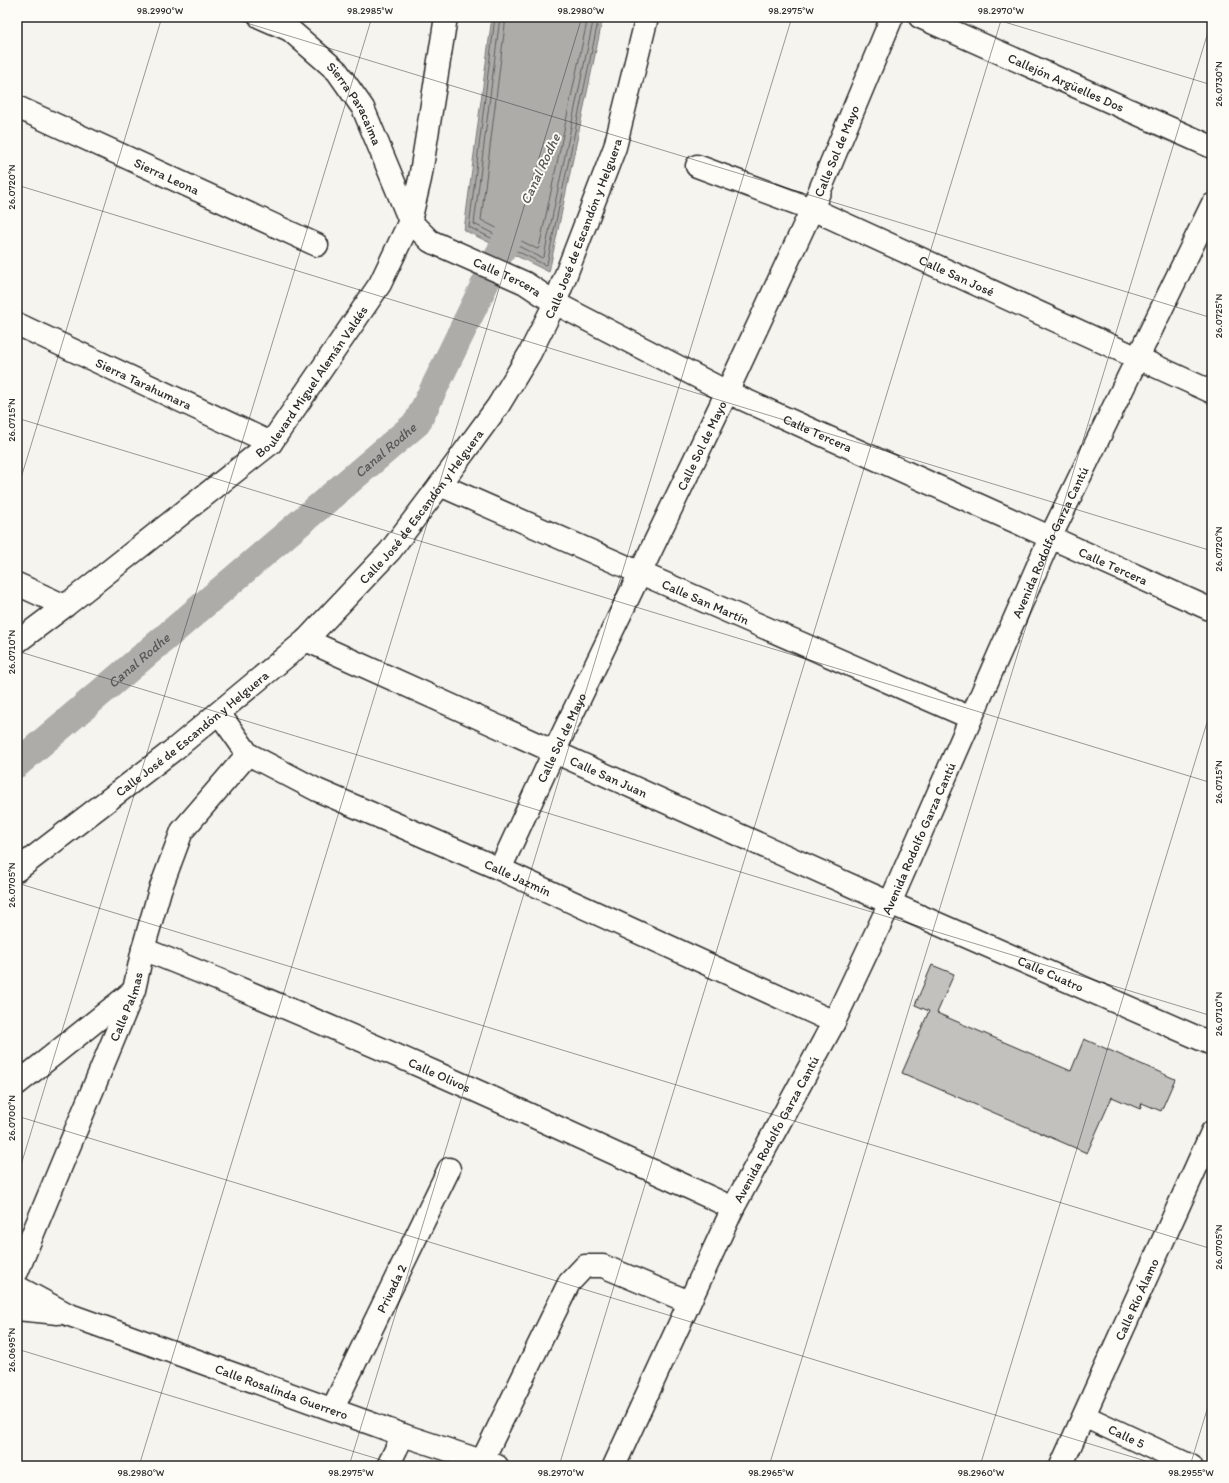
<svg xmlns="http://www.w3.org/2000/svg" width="1229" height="1483" font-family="Itim,sans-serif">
  <rect width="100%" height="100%" fill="#f5f4ef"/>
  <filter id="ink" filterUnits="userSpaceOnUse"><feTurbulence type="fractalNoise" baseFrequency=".025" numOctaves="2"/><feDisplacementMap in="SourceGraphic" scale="8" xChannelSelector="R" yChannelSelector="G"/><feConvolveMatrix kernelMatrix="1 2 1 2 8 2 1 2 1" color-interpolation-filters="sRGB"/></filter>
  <g filter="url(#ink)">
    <path fill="#adaca9" stroke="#797877" d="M492,17H603L549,272L464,230Z"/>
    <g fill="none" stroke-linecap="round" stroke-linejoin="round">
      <path stroke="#5f5f5d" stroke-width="1" d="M495,17L469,227L545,265L547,264L599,17
        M500,17L474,224L542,258L544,256L594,17
        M506,17L481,220L537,249L539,248L588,17"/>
      <path stroke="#adaca9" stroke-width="28" id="s1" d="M17,764L417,423L519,214"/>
    </g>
    <path fill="#c2c1be" stroke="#2b2b2b" d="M932,965L954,974L937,1013L1071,1071L1084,1039L1175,1079L1161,1111L1142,1103L1140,1109L1112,1097L1087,1153L902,1073L929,1011L915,1005Z"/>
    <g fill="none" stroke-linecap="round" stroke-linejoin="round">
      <g stroke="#2b2b2b" stroke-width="25">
        <g id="minor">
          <path id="s2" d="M260,17L290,30L337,71L363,108L410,221L430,241L525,283L555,303L727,392L1212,610"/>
          <path id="s3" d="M920,17L1212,147"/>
          <path id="s4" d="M17,107L317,245"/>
          <path id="s5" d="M697,166L812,209L1212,392"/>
          <path id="s6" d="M17,324L271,443"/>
          <path id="s7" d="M440,485L971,718"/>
          <path d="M17,584L65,606"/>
          <path id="s8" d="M306,640L890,903L1212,1044"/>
          <path id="s9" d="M17,642L65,606L271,443L380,284L410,221L420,179L446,17"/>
          <path id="s10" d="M219,713L248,754L317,790L500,869L834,1022"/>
          <path id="s11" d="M500,869L554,752L727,392L812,209L892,17"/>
          <path id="s12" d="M17,870L176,748L306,640L390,551L440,485L498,406L530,353L555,303L615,147L647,17"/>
          <path id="s13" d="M143,949C343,1029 539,1118 733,1208"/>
          <path d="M17,1084L132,992"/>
          <path id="s14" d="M17,1272L134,990L143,949L160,890L182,831L248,754"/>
          <path id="s15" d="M333,1408L449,1169"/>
          <path id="s16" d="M1084,1416L1191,1466"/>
          <path d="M482,1461L569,1283L585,1266H603L689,1302"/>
          <path d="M388,1466L403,1435"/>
          <path id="s17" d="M1061,1466L1212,1132"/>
        </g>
      </g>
      <g stroke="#2b2b2b" stroke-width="25">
        <g id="major">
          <path id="s18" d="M17,1287L67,1314L403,1435L497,1466"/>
          <path d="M17,1309L58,1313"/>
          <path id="s19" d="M614,1466L733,1208L834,1022L890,903L1050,538L1212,205"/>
        </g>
      </g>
      <use href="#minor" stroke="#fdfcf7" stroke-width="22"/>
      <use href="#major" stroke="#fdfcf7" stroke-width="22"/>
    </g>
  </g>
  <path fill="none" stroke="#2b2b2b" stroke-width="1" stroke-opacity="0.45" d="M227,17L1212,318M988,17L1212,85M17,185L1212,551M17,418L1212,783M17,491L162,17M17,651L1212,1016M17,883L1212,1249M17,1116L1162,1466M17,1178L372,17M17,1349L401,1466M139,1466L582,17M349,1466L792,17M559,1466L1002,17M769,1466L1212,19M980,1466L1212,706M1190,1466L1212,1393"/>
  <g text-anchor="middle" stroke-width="4" stroke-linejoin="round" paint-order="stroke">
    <g font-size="13" fill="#2b2b2b" stroke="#fdfcf7">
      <text dy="5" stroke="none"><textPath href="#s3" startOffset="160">Callejón Argüelles Dos</textPath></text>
      <text dy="5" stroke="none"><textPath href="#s2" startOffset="132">Sierra Paracaima</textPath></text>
      <text dy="5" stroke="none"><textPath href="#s11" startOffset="793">Calle Sol de Mayo</textPath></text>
      <text dy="5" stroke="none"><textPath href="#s4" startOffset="165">Sierra Leona</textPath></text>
      <text dy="5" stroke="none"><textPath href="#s12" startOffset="870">Calle José de Escandón y Helguera</textPath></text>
      <text dy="5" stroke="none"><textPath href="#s5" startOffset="282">Calle San José</textPath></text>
      <text dy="5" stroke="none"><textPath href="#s2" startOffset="376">Calle Tercera</textPath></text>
      <text dy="5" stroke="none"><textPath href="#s9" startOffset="396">Boulevard Miguel Alemán Valdés</textPath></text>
      <text dy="5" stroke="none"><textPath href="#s6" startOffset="140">Sierra Tarahumara</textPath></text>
      <text dy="5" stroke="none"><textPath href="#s2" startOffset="724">Calle Tercera</textPath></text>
      <text dy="5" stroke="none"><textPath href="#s11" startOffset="469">Calle Sol de Mayo</textPath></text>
      <text dy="5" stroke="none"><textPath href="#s12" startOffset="546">Calle José de Escandón y Helguera</textPath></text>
      <text dy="5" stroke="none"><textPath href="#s19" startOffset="1022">Avenida Rodolfo Garza Cantú</textPath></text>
      <text dy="5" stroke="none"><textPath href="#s2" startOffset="1048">Calle Tercera</textPath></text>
      <text dy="5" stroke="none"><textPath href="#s7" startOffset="290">Calle San Martín</textPath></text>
      <text dy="5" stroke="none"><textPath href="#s12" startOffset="222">Calle José de Escandón y Helguera</textPath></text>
      <text dy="5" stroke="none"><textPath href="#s11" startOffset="145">Calle Sol de Mayo</textPath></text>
      <text dy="5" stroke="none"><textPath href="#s8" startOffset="332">Calle San Juan</textPath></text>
      <text dy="5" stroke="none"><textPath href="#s19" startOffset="698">Avenida Rodolfo Garza Cantú</textPath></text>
      <text dy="5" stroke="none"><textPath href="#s10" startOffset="347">Calle Jazmín</textPath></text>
      <text dy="5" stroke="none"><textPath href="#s8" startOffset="816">Calle Cuatro</textPath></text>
      <text dy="5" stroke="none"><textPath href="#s14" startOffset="287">Calle Palmas</textPath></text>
      <text dy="5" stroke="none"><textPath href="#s13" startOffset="322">Calle Olivos</textPath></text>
      <text dy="5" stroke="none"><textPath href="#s19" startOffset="374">Avenida Rodolfo Garza Cantú</textPath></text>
      <text dy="5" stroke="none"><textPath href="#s15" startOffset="133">Privada 2</textPath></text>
      <text dy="5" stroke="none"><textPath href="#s17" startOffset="183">Calle Río Álamo</textPath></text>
      <text dy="5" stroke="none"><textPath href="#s18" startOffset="285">Calle Rosalinda Guerrero</textPath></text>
      <text dy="5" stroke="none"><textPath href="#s16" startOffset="47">Calle 5</textPath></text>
    </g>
    <g font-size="14" font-style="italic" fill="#585857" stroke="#fdfcf7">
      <text transform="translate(540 169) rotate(-65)" y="5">Canal Rodhe</text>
      <text dy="5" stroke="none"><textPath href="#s1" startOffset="484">Canal Rodhe</textPath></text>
      <text dy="5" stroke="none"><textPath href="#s1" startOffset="160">Canal Rodhe</textPath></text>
    </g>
  </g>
  <rect width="1229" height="1483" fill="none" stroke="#fdfcf7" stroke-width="44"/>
  <rect x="22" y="22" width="1185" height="1439" fill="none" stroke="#2b2b2b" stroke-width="1.5"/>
  <g font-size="10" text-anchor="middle" fill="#2b2b2b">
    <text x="160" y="14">98.2990°W</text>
    <text x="370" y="14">98.2985°W</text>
    <text x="581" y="14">98.2980°W</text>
    <text x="791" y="14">98.2975°W</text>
    <text x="1001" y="14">98.2970°W</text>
    <text transform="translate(1218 84) rotate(-90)" y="4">26.0730°N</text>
    <text transform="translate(11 187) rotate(-90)" y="4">26.0720°N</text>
    <text transform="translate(1218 316) rotate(-90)" y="4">26.0725°N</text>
    <text transform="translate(11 420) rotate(-90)" y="4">26.0715°N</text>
    <text transform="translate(1218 549) rotate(-90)" y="4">26.0720°N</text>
    <text transform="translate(11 652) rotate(-90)" y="4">26.0710°N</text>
    <text transform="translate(1218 782) rotate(-90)" y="4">26.0715°N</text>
    <text transform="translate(11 885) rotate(-90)" y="4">26.0705°N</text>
    <text transform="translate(1218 1014) rotate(-90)" y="4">26.0710°N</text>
    <text transform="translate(11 1118) rotate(-90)" y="4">26.0700°N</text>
    <text transform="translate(1218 1247) rotate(-90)" y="4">26.0705°N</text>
    <text transform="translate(11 1350) rotate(-90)" y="4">26.0695°N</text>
    <text x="141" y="1476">98.2980°W</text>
    <text x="351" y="1476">98.2975°W</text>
    <text x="561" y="1476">98.2970°W</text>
    <text x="771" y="1476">98.2965°W</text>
    <text x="981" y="1476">98.2960°W</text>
    <text x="1191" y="1476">98.2955°W</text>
  </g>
</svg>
